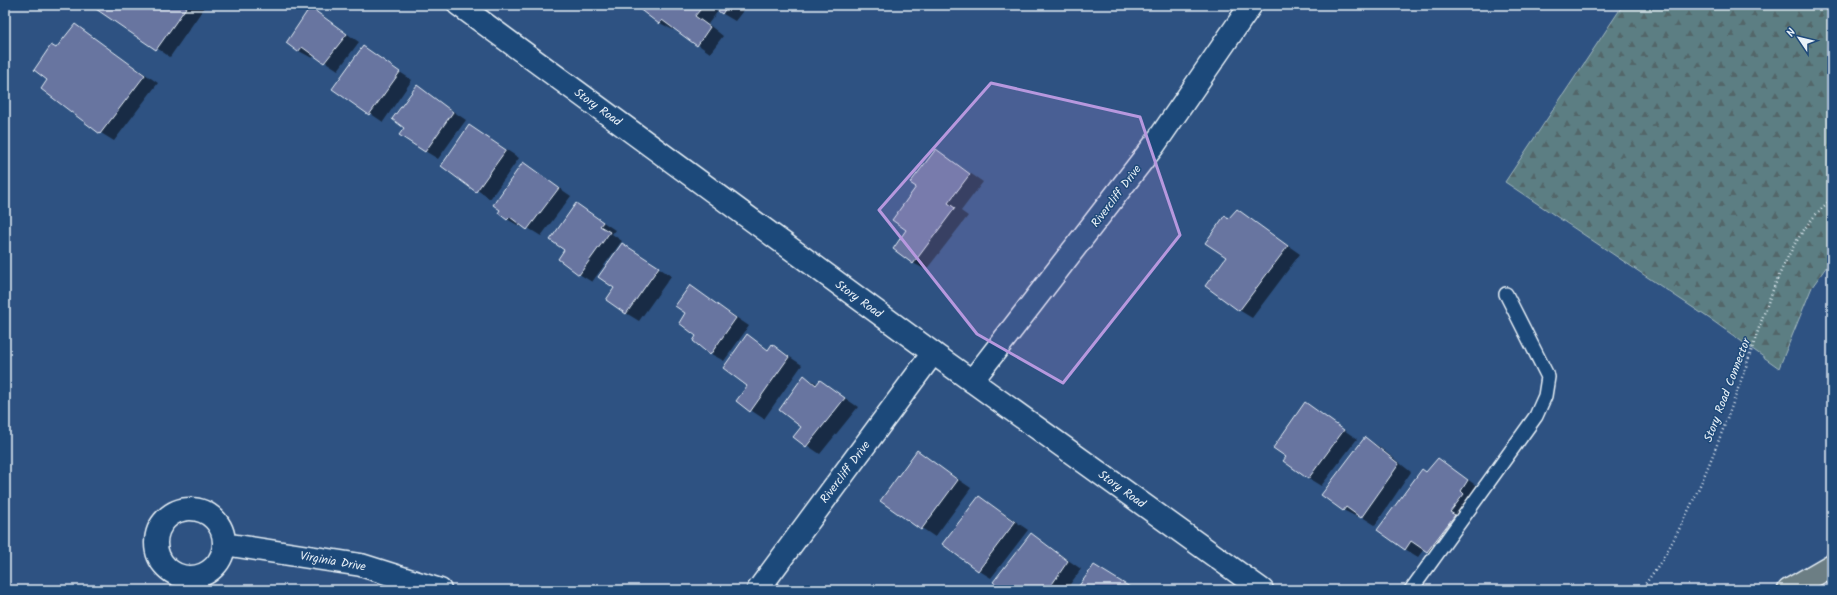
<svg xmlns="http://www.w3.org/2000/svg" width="1837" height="595" font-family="Kalam,sans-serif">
  <defs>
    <pattern id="forest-firs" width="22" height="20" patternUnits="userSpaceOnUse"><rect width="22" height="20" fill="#5b7e83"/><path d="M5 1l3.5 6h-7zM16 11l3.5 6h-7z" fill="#526669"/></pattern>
  </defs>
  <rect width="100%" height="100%" fill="#2e5282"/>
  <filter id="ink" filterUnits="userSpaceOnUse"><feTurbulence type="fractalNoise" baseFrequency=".025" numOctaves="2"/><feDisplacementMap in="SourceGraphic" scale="8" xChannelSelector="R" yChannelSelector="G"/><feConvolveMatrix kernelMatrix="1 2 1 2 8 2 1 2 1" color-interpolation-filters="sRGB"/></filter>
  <g filter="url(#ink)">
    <path fill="url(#forest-firs)" stroke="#a2b8be" d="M1623,5H1832V259L1812,287L1779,368L1713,321L1505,182Z"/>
    <path fill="#0007" d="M96,5H206L170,57L95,6Z
      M636,5H743L746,7L735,21L718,11L708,24L723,36L710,53L674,28L673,30L660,23Z
      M311,9L359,42L338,70L315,55L312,58L299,51Z
      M75,26L158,83L114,141L101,133L42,89L48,79L57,49Z
      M363,48L412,80L383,122L334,89Z
      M417,87L466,120L438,159L425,151L405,127Z
      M470,126L519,158L490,199L443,166Z
      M936,150L983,182L961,211L968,216L926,270L913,263L907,230L918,187Z
      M523,163L571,196L541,236L523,225L521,227L507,219Z
      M576,204L615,230L612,234L622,241L592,282L579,274Z
      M1237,210L1300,254L1252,318L1239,310L1227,257L1225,217L1229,219Z
      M636,252L671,276L639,321L626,313L616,287Z
      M691,287L749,326L724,361L711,354L697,336L687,313Z
      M747,336L769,350L772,345L802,365L764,419L737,401L748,385Z
      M804,376L818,384L820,381L858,407L820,454L795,437L802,427Z
      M1305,403L1357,439L1321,486L1308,478L1287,457Z
      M1365,438L1378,446L1411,472L1375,525L1359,515L1357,517L1343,510Z
      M918,452L971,488L935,537L882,501Z
      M1438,459L1480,488L1440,559L1424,549L1418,557L1405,549L1427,473Z
      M980,497L1028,530L991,578L978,570Z
      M1032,535L1081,569L1066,590H1006Z
      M1095,566L1108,574L1133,590H1078Z"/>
    <path fill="#6874a0" stroke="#e8f1f8" d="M94,5H188L156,50L93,7Z
      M634,5H704L695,16L710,27L697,46L662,20L659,24Z
      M710,5H728L722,14Z
      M310,7L347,34L324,63L302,47L298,52L286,43Z
      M75,24L145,75L100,134L41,89L47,80L34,70L51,45L56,48Z
      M363,46L400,72L369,115L332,89Z
      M417,85L453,112L425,152L399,135L404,128L392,119Z
      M469,125L506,150L476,192L441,166Z
      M936,149L970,174L948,203L955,208L913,264L893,249L906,230L892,220L916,187L910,183Z
      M523,162L559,188L527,230L510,217L507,220L498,213L500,210L493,205Z
      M576,203L603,222L600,226L610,232L579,275L558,259L564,250L550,240Z
      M1237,209L1288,246L1239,311L1205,286L1226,257L1205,243L1225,215L1228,219Z
      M622,243L659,267L626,314L606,300L614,288L598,277Z
      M690,285L736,318L710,355L693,341L696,336L679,323L685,313L675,306Z
      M747,334L768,350L772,344L789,357L750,412L736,401L747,386L723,368Z
      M804,375L816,385L820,380L845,398L806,447L793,437L801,427L779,410Z
      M1305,402L1344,430L1308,479L1283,461L1286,457L1273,448Z
      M1365,437L1399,464L1361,518L1346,507L1343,511L1321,495Z
      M917,450L958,480L921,530L880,501Z
      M1438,458L1468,480L1461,491L1464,494L1450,512L1455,515L1427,552L1411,541L1405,550L1377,530L1422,469L1426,472Z
      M979,496L1015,522L978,571L942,544Z
      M1031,533L1068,561L1048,590H1004L993,582Z
      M1094,565L1133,589L1076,590Z"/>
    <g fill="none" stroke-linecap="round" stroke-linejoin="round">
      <g stroke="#e8f1f8" stroke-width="16">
        <path id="lane" d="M1411,590L1536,416L1545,396L1548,377L1506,294"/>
      </g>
      <g stroke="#e8f1f8" stroke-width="25">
        <path id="street" d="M972,381L1155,144L1251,5
          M156 543a34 34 0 1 1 68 0a34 34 0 1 1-68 0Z
          M224,544L361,565L440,590
          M758,590L933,353"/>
      </g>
      <g stroke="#e8f1f8" stroke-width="25">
        <path id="secondary" d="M459,5L933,353L1262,590"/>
      </g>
      <g stroke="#e8f1f8" stroke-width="25">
        <path id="primary" d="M1789,590L1832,565"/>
      </g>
      <path stroke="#e8f1f8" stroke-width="2.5" stroke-dasharray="1 3" stroke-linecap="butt" d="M1641,590C1650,577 1660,564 1668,550C1697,498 1719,442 1739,386C1761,327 1781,240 1832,199"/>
      <use href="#lane" stroke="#1f4a7a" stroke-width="13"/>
      <use href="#street" stroke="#1f4a7a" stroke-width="22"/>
      <use href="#secondary" stroke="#1f4a7a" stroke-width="22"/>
      <use href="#primary" stroke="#6c7e84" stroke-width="22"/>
    </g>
  </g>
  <path fill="#b798de" fill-opacity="0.2" stroke="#b798de" stroke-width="3" stroke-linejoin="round" d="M991,83L1140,117L1180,235L1063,383L977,334L879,210Z"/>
  <g text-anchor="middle" stroke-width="3" stroke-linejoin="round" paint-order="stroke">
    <g font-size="12" fill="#e8f1f8" stroke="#1f4a7a">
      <text transform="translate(598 107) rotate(36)" y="4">Story Road</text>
      <text transform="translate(1116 196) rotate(-53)" y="4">Rivercliff Drive</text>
      <text transform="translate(859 299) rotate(36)" y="4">Story Road</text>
      <text transform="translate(1727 390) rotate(-69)" y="4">Story Road Connector</text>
      <text transform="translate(845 472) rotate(-53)" y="4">Rivercliff Drive</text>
      <text transform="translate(1122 489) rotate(36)" y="4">Story Road</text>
      <text transform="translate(333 561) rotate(10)" y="4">Virginia Drive</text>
    </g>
  </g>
  <rect width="1837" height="595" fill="none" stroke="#1f4a7a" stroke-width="20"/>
  <rect x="10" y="10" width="1817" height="575" fill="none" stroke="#e8f1f8" stroke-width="1.5" filter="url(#ink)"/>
  <g transform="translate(1799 38) rotate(305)" stroke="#1f4a7a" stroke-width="3" paint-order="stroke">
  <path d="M0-3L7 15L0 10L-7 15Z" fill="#e8f1f8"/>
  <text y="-6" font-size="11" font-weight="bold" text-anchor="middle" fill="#e8f1f8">N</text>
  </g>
</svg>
